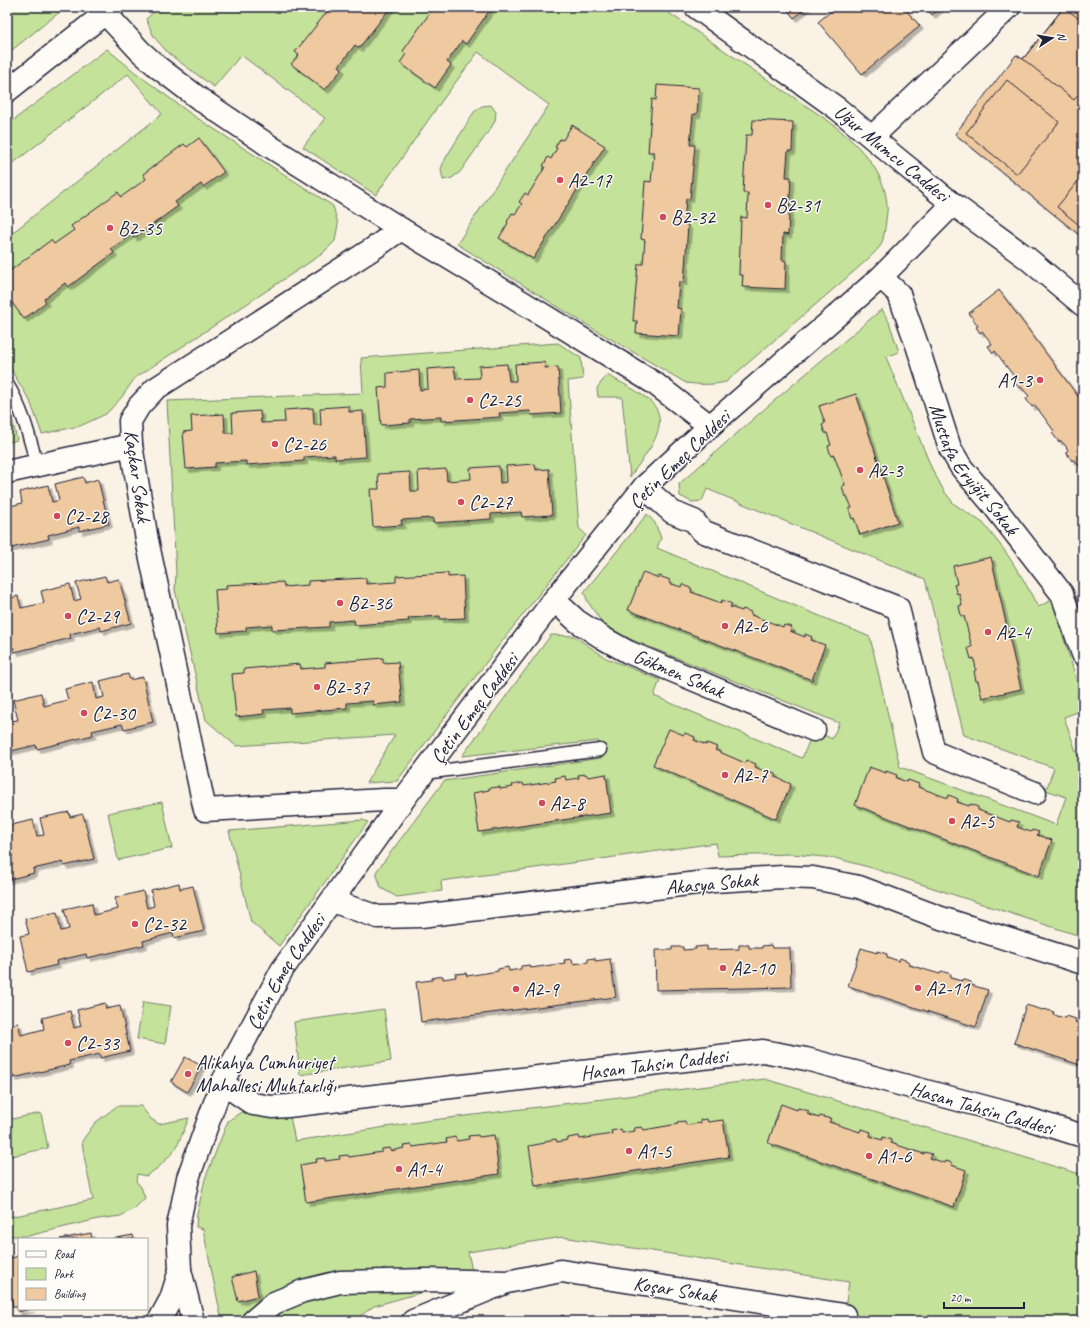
<svg xmlns="http://www.w3.org/2000/svg" width="1090" height="1328" font-family="Caveat,sans-serif">
  <defs>
    <filter id="shadow"><feDropShadow dx="3.5" dy="3.5" stdDeviation="0" flood-color="#0004"/></filter>
  </defs>
  <rect width="100%" height="100%" fill="#faf2e5"/>
  <filter id="ink" filterUnits="userSpaceOnUse"><feTurbulence type="fractalNoise" baseFrequency=".025" numOctaves="2"/><feDisplacementMap in="SourceGraphic" scale="8" xChannelSelector="R" yChannelSelector="G"/><feConvolveMatrix kernelMatrix="1 2 1 2 8 2 1 2 1" color-interpolation-filters="sRGB"/></filter>
  <g filter="url(#ink)">
    <path fill="#c4e299" stroke="#73826a" d="M7,7H66L7,54Z
      M159,7H660L830,122C856,143 885,169 887,205C888,210 886,216 886,221C885,228 884,238 881,245C875,253 867,260 859,267L726,382C712,385 701,385 686,383L592,328L457,244L549,105L478,52L441,102L376,195L303,147L325,118L241,55L214,87L169,54L154,37L146,19Z
      M107,49L136,73L191,114L333,206L338,224L335,241L322,254L135,378L121,398L106,414L80,426L42,434L30,401L7,363V237L162,114L128,74L7,168V125Z
      M491,105L496,112L495,121L491,128L460,172L452,178L443,180L441,169L444,161L474,112L482,106Z
      M882,309L889,322L899,352L886,357L932,469L944,491L954,504L983,523L1005,551L1023,579L1038,607L1052,600L1083,701V710L1064,717L1083,771V937L872,868L835,858L792,854L718,856L716,843L441,881L442,891L397,897L381,888L376,872L444,781L601,758L598,741L462,756L551,635L574,636L606,658L660,680L654,696L802,758L814,730L832,739L839,723L607,630L588,602L584,592L647,514L655,523L661,538L657,548L870,637L900,767L1056,825L1066,797L1046,790L1054,768L964,735L925,579L707,489L702,501L692,502L680,496L679,484L768,406Z
      M558,343L581,358L583,379L568,381L579,528L586,535L506,636L397,781L366,783L395,735L236,746L206,720L175,590L176,573L167,401L363,393L361,358Z
      M607,375C620,382 633,388 645,397C678,420 646,453 630,477L622,397H598L597,388Z
      M7,405L13,423L17,440L7,443Z
      M162,802L172,848L118,860L108,813Z
      M363,820L368,822L279,946L251,922L229,831Z
      M143,1002L171,1006L165,1044L137,1039Z
      M384,1009L391,1061L300,1075L294,1022Z
      M765,1079L1083,1175V1321H843L849,1282L563,1237L468,1252L474,1280L430,1290L374,1306L360,1316L357,1321H223L221,1317L203,1229L196,1227L197,1214L205,1179L228,1121L253,1104L288,1106L295,1141L425,1121Z
      M117,1106H141L151,1119L159,1124L189,1118L176,1149L159,1167L146,1176L137,1174L136,1181L141,1187L145,1198L135,1208L121,1216L98,1219L28,1236H7V1220L10,1217L93,1200L84,1156L82,1141L95,1123Z
      M41,1113L48,1148L7,1157V1120Z"/>
    <path fill="#efc99f" stroke="#22223b" filter="url(#shadow)" d="M331,7L335,10L338,7H391L359,48L355,45L339,66L342,69L325,90L291,64L299,55L295,52Z
      M434,7H492L466,44L462,41L447,62L451,65L435,88L400,63L406,54L403,51Z
      M785,7H807L794,18Z
      M836,7H903L920,26L862,74L818,22Z
      M926,7H942L932,15Z
      M1064,7L1083,22V89L1074,100L1023,59Z
      M1064,7H1081L1083,9V238L955,134L1016,55L1023,59Z
      M1007,80L1059,122L1017,174L966,133Z
      M657,85L699,88L697,114H693L690,145H695L690,199H686L684,224L688,225L684,282H679L677,308L681,309L679,336L636,333L637,321H633L638,264H643L645,240L641,239L645,181L651,182L654,152H648L652,99L656,100Z
      M753,120L793,122L792,151H788L786,177H791L788,235L783,234L782,260L786,261L785,289L742,287L743,275H739L741,217L747,218L748,193H743L746,135H752Z
      M572,125L605,146L533,259L499,238L508,223L507,222L512,213L515,214L522,204L519,202L525,193L528,195L545,167L543,166L548,157L551,159L557,148L555,147L560,139L563,140Z
      M199,138L224,172L203,187L201,184L175,202L178,206L134,238L132,234L111,249L114,253L68,287L65,283L44,299L46,302L24,319L7,296V273L51,240L54,244L74,230L71,226L118,192L121,197L146,179L143,174L184,144L187,147Z
      M1083,175V228L1057,207Z
      M999,290L1083,403V471L1074,459L1072,461L1066,452L1068,450L1065,445L1060,440L1059,442L1052,433L1054,431L1035,405L1032,407L1026,399L1029,396L1021,387L1019,388L1014,381L1015,378L995,351L993,353L988,346L992,344L982,331L980,333L976,327L978,326L969,313Z
      M544,362L545,368L558,367L561,413L531,415L530,411L499,413L500,417L441,421V417L410,419V423L381,425L378,388L387,387V373L419,370L420,390L428,389L427,369L454,367L456,379L480,378L479,366L507,364L509,381H516L515,364Z
      M856,394L898,522L860,535L854,518L852,519L849,509L852,508L847,496L845,497L842,486L845,485L834,455L831,456L828,446L831,445L827,433H825L822,425L825,423L819,406Z
      M349,406V412L363,411L366,457L335,459V455L304,457V461L246,465V461L215,463V467L186,469L183,432L192,431L191,416L224,414L225,433H233L232,413L260,411L261,423L285,422L284,410L313,408L314,425H321L320,408Z
      M535,464L536,470L549,469L552,515L522,517L521,512L491,514V519L433,523V518L401,520L402,525L373,527L370,489H379L378,474L410,472L411,491H419L418,471L446,469L447,481L471,479L470,468L499,466L500,483L507,482L506,466Z
      M83,477L85,483L98,479L109,524L79,531V527L48,535L49,539L7,549V507L22,503L20,492L48,485L52,502L56,501L59,500L55,484Z
      M991,557L1021,689L982,698L978,681H976L974,671L976,670L974,658L971,659L968,648L972,647L964,616H961L959,606L962,605L959,593L957,594L954,585L957,584L953,566Z
      M643,572L659,578V576L670,580L669,583L681,587L682,584L692,589L691,592L721,603L722,600L732,604L730,607L742,611L743,609L751,612V615L783,627L784,625L792,627L790,631L805,637V634L812,637L811,640L825,645L812,680L628,610Z
      M448,573V577L463,576L465,618L440,619V616L408,618L409,621L355,625L354,620L329,622V627L272,630V625L246,627V631L218,633L215,590L227,589L226,585L283,582L284,587L308,585V581L366,578V584L396,582V576Z
      M105,576L107,582L119,579L131,623L101,631L100,627L70,634L71,638L15,652L14,648L7,649V599L18,596L21,608L44,603L41,591L70,584L74,601L81,599L76,583Z
      M383,658V663L398,662L402,702L373,705V701L347,703V708L290,713V708L263,710L264,714L236,717L232,674L244,673V669L300,664L301,669L325,667V663Z
      M128,674L130,680L143,677L153,722L124,729L122,724L92,731L93,735L37,749L36,745L7,752V706L11,721L18,720L13,700L41,693L44,706L68,700L65,689L93,682L96,699L104,697L100,681Z
      M669,729L684,735L685,733L695,737L694,740L706,745L707,743L717,747L715,750L745,763L746,760L756,764L755,767L766,772L767,770L775,773V777L791,784L776,819L653,765Z
      M869,767L886,773V771L897,775L896,778L907,782L908,780L919,784L918,787L948,798L949,795L958,799L957,802L969,806L970,804L978,807V810L1010,822L1011,820L1019,822L1017,827L1031,832L1032,830L1039,832L1037,835L1052,840L1039,876L855,805Z
      M586,774L588,777L606,774L611,813L479,832L473,793L489,790V788L500,787V789L513,787L512,785L523,783L524,786L556,781L555,778L565,776L566,780L579,778L578,775Z
      M69,812L70,817L83,814L94,859L64,866L63,862L33,869L34,873L7,880V826L33,820L37,836L44,835L40,818Z
      M179,883L180,889L193,886L204,931L174,938L173,933L143,941L144,945L87,958L86,954L56,961L57,965L28,972L20,936L29,934L25,919L57,912L61,931L69,929L64,909L92,903L94,915L118,909L115,898L143,891L147,908L154,906L151,890Z
      M739,945H749V948H762V946L771,945L772,948H790L791,987L656,990L655,950H672V947H683V950L696,949L695,947L707,946V950L739,949Z
      M861,948L877,953V951L887,954V957L899,961L900,958L910,962L909,965L940,974L941,971L951,974L950,978L962,981V979L971,982V985L988,990L976,1027L848,986Z
      M595,958V961L610,959L616,997L421,1022L416,982L432,980V978L443,976V979L456,977L455,974L466,973L467,976L498,971V969L508,967L509,971L521,969V966L530,965L531,968L565,963L564,960L572,959L573,964L588,962V959Z
      M105,1003L106,1009L120,1006L130,1051L100,1058V1054L69,1061L70,1065L13,1078V1074L7,1075V1025L18,1023L21,1035L44,1029L42,1018L70,1011L74,1028L81,1026L77,1010Z
      M1026,1005L1043,1010L1044,1009L1054,1012L1053,1015L1065,1018V1016L1076,1019L1075,1022L1083,1025V1066L1014,1043Z
      M185,1057L202,1066L187,1092L171,1082Z
      M781,1104L797,1110L798,1108L809,1111L807,1114L819,1118L820,1116L831,1119L829,1122L860,1132L861,1129L871,1132L870,1136L882,1140L883,1137L891,1140V1143L924,1154V1152L932,1154L930,1158L945,1163L946,1161L952,1163L951,1165L966,1170L954,1207L768,1143Z
      M707,1119L708,1122L723,1120L729,1157L535,1186L529,1146L545,1143V1141L556,1139L557,1142L568,1140V1138L579,1136L580,1139L612,1134L611,1131L621,1129L622,1133L635,1131L634,1128L642,1127L644,1130L678,1124L677,1122L685,1121L686,1125L701,1123L700,1120Z
      M478,1135L479,1137L494,1135L499,1174L306,1202L300,1165L317,1162L316,1159L325,1158V1161L340,1159L339,1156L348,1155L349,1157L382,1152V1149L390,1148L391,1151L404,1148L403,1146L412,1145L413,1147L447,1142L446,1139L455,1137L457,1141L469,1139L468,1136Z
      M91,1233L92,1239H60Z
      M133,1235L134,1239H111Z
      M19,1256V1309H31L18,1312L17,1307H13L7,1277V1259Z
      M254,1271L258,1296L238,1301L232,1277Z
      M563,1315L566,1321H551Z"/>
    <g fill="none" stroke-linecap="round" stroke-linejoin="round">
      <g stroke="#22223b" stroke-width="15">
        <path id="lane" d="M7,384C23,410 29,436 37,465
          M425,773L600,750"/>
      </g>
      <g stroke="#22223b" stroke-width="25">
        <g id="street">
          <path d="M105,13L140,51L159,68L201,100L271,147L401,229L509,294L654,383L710,426"/>
          <path d="M872,137L1009,7"/>
          <path d="M401,229L374,248L155,389L139,406L130,421L131,445L147,540L205,810L384,800H403"/>
          <path id="s1" d="M881,277L899,294L917,345L950,448L961,467L994,506L1062,594L1083,654"/>
          <path d="M7,472L131,445"/>
          <path d="M644,487L672,512L694,521L702,531L898,608L934,752L1035,793"/>
          <path d="M554,600L577,621L603,638L628,652L814,730"/>
          <path d="M332,901L378,917L421,916L714,881L783,877L813,878L859,887L941,918L1083,963"/>
          <path d="M222,1083L253,1104L272,1107L288,1106L763,1051L806,1059L1015,1115L1083,1136"/>
          <path d="M253,1321L274,1303L303,1291L340,1282L429,1280L507,1282L561,1271L844,1315"/>
          <path d="M413,1321L502,1284"/>
        </g>
      </g>
      <g stroke="#22223b" stroke-width="25">
        <g id="secondary">
          <path d="M696,7L838,109L895,157L953,204L1027,258L1083,305"/>
          <path d="M7,91L113,7"/>
          <path d="M159,1321L171,1299L180,1270"/>
          <path id="s2" d="M193,1321L180,1270L178,1226L188,1178L222,1083L282,970L403,800L554,600L644,487L710,426L881,277L953,204"/>
        </g>
      </g>
      <use href="#lane" stroke="#fdfcf7" stroke-width="12"/>
      <use href="#street" stroke="#fdfcf7" stroke-width="22"/>
      <use href="#secondary" stroke="#fdfcf7" stroke-width="22"/>
    </g>
  </g>
  <g fill="#d1495b" stroke="#fdfcf7" stroke-width="1.5">
    <circle cx="560" cy="180" r="4"/>
    <circle cx="768" cy="205" r="4"/>
    <circle cx="663" cy="217" r="4"/>
    <circle cx="110" cy="228" r="4"/>
    <circle cx="1040" cy="380" r="4"/>
    <circle cx="470" cy="400" r="4"/>
    <circle cx="275" cy="444" r="4"/>
    <circle cx="860" cy="470" r="4"/>
    <circle cx="461" cy="502" r="4"/>
    <circle cx="57" cy="516" r="4"/>
    <circle cx="340" cy="603" r="4"/>
    <circle cx="68" cy="616" r="4"/>
    <circle cx="725" cy="626" r="4"/>
    <circle cx="988" cy="632" r="4"/>
    <circle cx="317" cy="687" r="4"/>
    <circle cx="84" cy="713" r="4"/>
    <circle cx="725" cy="775" r="4"/>
    <circle cx="542" cy="803" r="4"/>
    <circle cx="952" cy="821" r="4"/>
    <circle cx="135" cy="924" r="4"/>
    <circle cx="723" cy="968" r="4"/>
    <circle cx="918" cy="988" r="4"/>
    <circle cx="516" cy="989" r="4"/>
    <circle cx="68" cy="1043" r="4"/>
    <circle cx="188" cy="1074" r="4"/>
    <circle cx="629" cy="1151" r="4"/>
    <circle cx="869" cy="1156" r="4"/>
    <circle cx="399" cy="1169" r="4"/>
  </g>
  <g text-anchor="middle" stroke-width="3" stroke-linejoin="round" paint-order="stroke">
    <g font-size="20" fill="#22223b" stroke="#fdfcf7">
      <text transform="translate(892 153) rotate(39)" y="7">Uğur Mumcu Caddesi</text>
      <text transform="translate(679 459) rotate(-44)" y="7">Çetin Emeç Caddesi</text>
      <text dy="7" stroke="none"><textPath href="#s1" startOffset="217">Mustafa Eryiğit Sokak</textPath></text>
      <text transform="translate(138 476) rotate(82)" y="7">Kaçkar Sokak</text>
      <text transform="translate(679 673) rotate(23)" y="7">Gökmen Sokak</text>
      <text transform="translate(474 708) rotate(-53)" y="7">Çetin Emeç Caddesi</text>
      <text transform="translate(712 883) rotate(-5)" y="7">Akasya Sokak</text>
      <text dy="7" stroke="none"><textPath href="#s2" startOffset="375">Çetin Emeç Caddesi</textPath></text>
      <text transform="translate(654 1064) rotate(-7)" y="7">Hasan Tahsin Caddesi</text>
      <text transform="translate(982 1108) rotate(16)" y="7">Hasan Tahsin Caddesi</text>
      <text transform="translate(675 1289) rotate(9)" y="7">Koşar Sokak</text>
    </g>
    <g font-size="20" fill="#22223b" stroke="#fdfcf7" text-anchor="start">
      <text x="568" y="187">A2-17</text>
      <text x="776" y="212">B2-31</text>
      <text x="671" y="224">B2-32</text>
      <text x="118" y="235">B2-35</text>
      <text x="1032" y="387" text-anchor="end">A1-3</text>
      <text x="478" y="407">C2-25</text>
      <text x="283" y="451">C2-26</text>
      <text x="868" y="477">A2-3</text>
      <text x="469" y="509">C2-27</text>
      <text x="65" y="523">C2-28</text>
      <text x="348" y="610">B2-36</text>
      <text x="76" y="623">C2-29</text>
      <text x="733" y="633">A2-6</text>
      <text x="996" y="639">A2-4</text>
      <text x="325" y="694">B2-37</text>
      <text x="92" y="720">C2-30</text>
      <text x="733" y="782">A2-7</text>
      <text x="550" y="810">A2-8</text>
      <text x="960" y="828">A2-5</text>
      <text x="143" y="931">C2-32</text>
      <text x="731" y="975">A2-10</text>
      <text x="926" y="995">A2-11</text>
      <text x="524" y="996">A2-9</text>
      <text x="76" y="1050">C2-33</text>
      <text x="196" y="1069">Alikahya Cumhuriyet<tspan x="196" dy="23">Mahallesi Muhtarlığı</tspan></text>
      <text x="637" y="1158">A1-5</text>
      <text x="877" y="1163">A1-6</text>
      <text x="407" y="1176">A1-4</text>
    </g>
  </g>
  <rect width="1090" height="1328" fill="none" stroke="#fdfcf7" stroke-width="24"/>
  <rect x="12" y="12" width="1066" height="1304" fill="none" stroke="#22223b" stroke-width="1.5" filter="url(#ink)"/>
  <rect x="18" y="1238" width="130" height="72" fill="#fdfcf7" stroke="#a5a5ac"/>
  <rect x="26" y="1251" width="20" height="6" fill="#fdfcf7" stroke="#a5a5ac"/>
  <text x="54" y="1258" font-size="12" fill="#22223b">Road</text>
  <rect x="26" y="1268" width="20" height="12" fill="#c4e299" stroke="#a5a5ac"/>
  <text x="54" y="1278" font-size="12" fill="#22223b">Park</text>
  <rect x="26" y="1288" width="20" height="12" fill="#efc99f" stroke="#a5a5ac"/>
  <text x="54" y="1298" font-size="12" fill="#22223b">Building</text>
  <g transform="translate(1052 38) rotate(78)" stroke="#fdfcf7" stroke-width="3" paint-order="stroke">
  <path d="M0-3L7 15L0 10L-7 15Z" fill="#22223b"/>
  <text y="-6" font-size="11" font-weight="bold" text-anchor="middle" fill="#22223b">N</text>
  </g>
  <path d="M944 1302v6h80v-6" fill="none" stroke="#22223b" stroke-width="2"/>
  <text x="950" y="1302" font-size="12" fill="#22223b" stroke="#fdfcf7" stroke-width="3" paint-order="stroke">20 m</text>
</svg>
